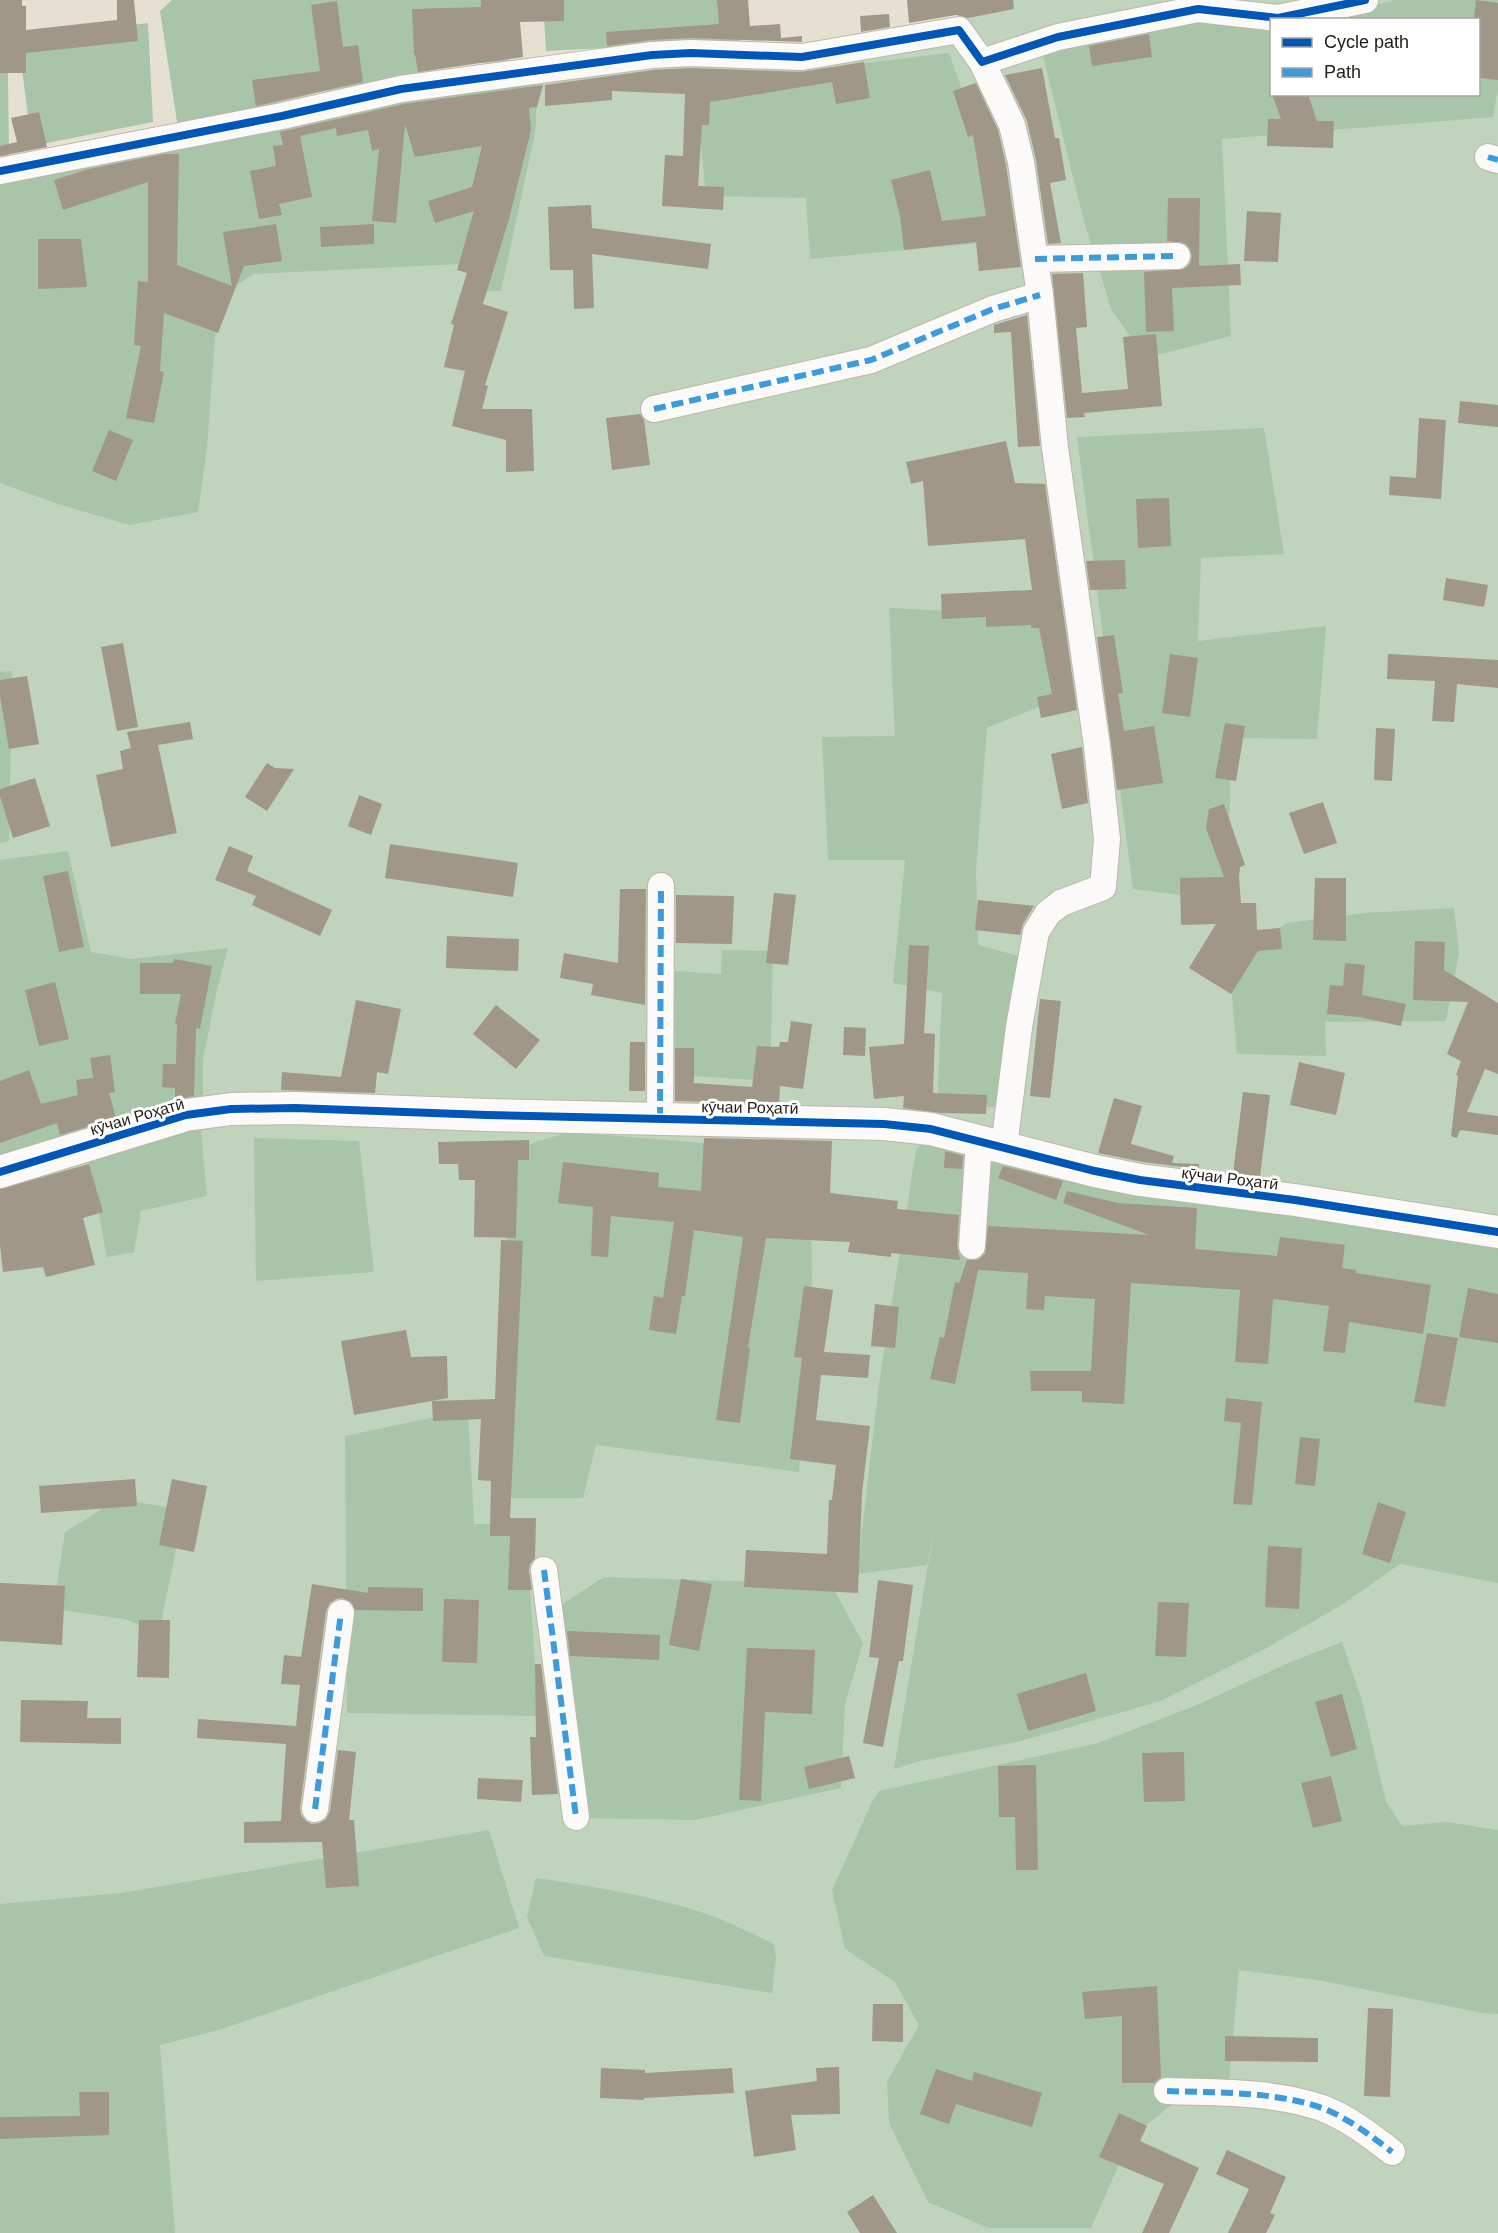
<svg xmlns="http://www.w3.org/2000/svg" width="1498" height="2233" font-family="Arial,sans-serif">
  <rect width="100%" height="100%" fill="#e6e0d3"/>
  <path fill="#bfd3bd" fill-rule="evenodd" d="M957,0H1349L974,47Z
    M1358,0H1498V2233H0V174L539,63L743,59L965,32L972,51L1233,13ZM1272,20H1478V94H1272Z"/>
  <path fill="#a8c5aa" d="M0,0H7L9,156H0Z
    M172,0H508L512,28L509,62L470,63L316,93L178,128L160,11Z
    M543,0H733L740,41L546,51Z
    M1395,0H1498V88L1493,117L1222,139L1231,336L1146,358L1112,311L1083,218L1042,51L1170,20L1271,28L1272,94H1478V20L1319,19Z
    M148,23L153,122L32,146L18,39Z
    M949,53L998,190L1011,240L810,259L806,198L706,196L695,84Z
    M539,63L535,133L501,291L477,292L480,263L254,274L218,297L207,448L198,512L130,525L58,504L0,483V174Z
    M1264,428L1284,554L1201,558L1198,641L1326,626L1317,739L1231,738L1228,901L1133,889L1117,766L1109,681L1077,437Z
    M889,608L1058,616L1068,695L987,728L976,871L978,945L1023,957L1000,1107L937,1106L942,993L893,983L905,860H828L822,737L895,736Z
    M12,671L9,841L0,843V672Z
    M68,851L91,952L132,959L228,948L217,989L203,1060V1112L0,1170V860Z
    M1454,908L1459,953L1446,1021L1325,1022L1326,1056L1237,1054L1230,972L1256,941L1287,923L1365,913Z
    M722,950L773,951L770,1081L675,1075L674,971L721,974Z
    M200,1118L207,1196L141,1211L134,1252L107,1257L87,1152Z
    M937,1125L1046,1157L1498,1224V1583L1400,1564L1343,1604L1265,1649L1161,1701L1021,1741L920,1761L894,1769L934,1529L927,1565L857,1574L879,1384L916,1150Z
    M569,1132L715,1144L811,1223L813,1332L799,1472L596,1445L583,1498H497L507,1281L506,1208L516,1148Z
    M254,1138L359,1141L374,1272L256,1281Z
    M468,1410L474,1524H525L539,1716L347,1713L345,1436Z
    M118,1499L184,1510L159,1633L124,1619L53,1609L65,1532Z
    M604,1577L831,1584L863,1643L845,1704L841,1788L695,1820L581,1818L561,1605Z
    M1342,1642L1361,1697L1386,1802L1402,1826L1447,1822L1498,1830V2014L1483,2013L1318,1980L1239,1970L1229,2082L1177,2100L1130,2139L1091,2228H988L928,2202L889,2123L887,2082L919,2025L895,1982L845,1949L832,1890L872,1802L879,1791L1098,1743L1197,1705L1286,1664Z
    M489,1830L519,1928L219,2030L160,2045L175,2233H0V1904L121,1893Z
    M536,1878C592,1886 653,1896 707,1914C730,1922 752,1934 774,1944L776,1959L772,1993L544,1956L527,1917Z"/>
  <path fill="#a19788" d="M0,0H22V6H26V30L117,20V0H134L138,41L26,53V73H0Z
    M481,0H564V21L520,22L523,57L418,72L415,54L414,55L412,9L481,7Z
    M717,0H748L750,26L780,24L781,38L802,36V42L690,38L651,40L607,46L606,32L719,24Z
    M907,0H1013L1014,9L968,18L956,15L909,23Z
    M1476,0L1498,3V80L1479,78V20H1474Z
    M337,1L343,47L358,45L363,82L256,106L252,80L320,71L311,5Z
    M889,14L890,27L861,32L860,16Z
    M1149,34L1152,57L1092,66L1089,46Z
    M864,62L870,98L836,104L832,82L710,102L709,125H702L698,186L724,187L723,210L662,206L665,155L683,156L685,94L612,91V100L545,106V85L653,70L691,68L802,72Z
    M1042,68L1055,138H1059L1066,180L1050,183L1061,243L1048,244L1036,160L1027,121L1005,75Z
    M976,83L998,130L1006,165L1021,267L979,271L976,242L904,250L900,216L891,180L930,170L942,221L986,216L973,135L968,137L953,91Z
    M543,85L537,107L529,108L531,130L509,219L483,304L508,312L485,385L488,386L482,409H532L534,471L506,472V440L452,426L465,371L444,367L454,325L451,324L467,273L457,270L474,211L435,223L428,201L472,187L482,146L415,157L405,124L396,223L372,221L379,149L372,151L368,130L337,136L336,128L300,136L312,197L279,204L282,215L259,219L250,171L276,166L273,146L283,145L280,132L404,104Z
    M1272,94H1308L1317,121H1334L1333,148L1267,146L1268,119H1281Z
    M39,112L47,147L0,156V146L17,142L11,118Z
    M164,154H179L177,265L232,286L223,232L276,224L282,261L244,266L218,333L164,313L160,371L164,372L154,423L126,418L141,346L134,345L138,281L148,282V182L63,210L54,180L89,169Z
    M1168,198H1200L1199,266L1240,264L1241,285L1172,288L1174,331L1146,332L1144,272L1184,269L1190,264L1192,256L1190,249L1185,243L1167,241Z
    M591,205L592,228L711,244L708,269L592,254L594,308L574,309L573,270H550L548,207Z
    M1247,211L1281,213L1278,262L1244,261Z
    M374,224V244L321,247L320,227Z
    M38,239H81L87,287L38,289Z
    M1083,273L1087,327L1076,328L1082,393L1128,389L1123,337L1156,334L1162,406L1084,413L1085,417L1067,418L1052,274Z
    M1027,315L1040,446L1018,447L1011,332L994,333V325Z
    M1460,401L1498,405V427L1458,423Z
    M640,414L644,420L650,465L612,470L606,418Z
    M1419,418L1446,420L1441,499L1389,495L1390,476L1416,478Z
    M109,430L133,440L116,481L92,471Z
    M1006,441L1015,483L1045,484L1077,710L1041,718L1037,697L1052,694L1039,628H1031V625L986,627V617L942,619L941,594L1032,590L1025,539L928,546L923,481L911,484L906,462Z
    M1169,498L1171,546L1138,548L1136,499Z
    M1125,560L1126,589L1090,590L1086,561Z
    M1446,578L1488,585L1484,607L1443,600Z
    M1114,635L1123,693L1118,694L1124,731L1154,726L1163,783L1117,790L1097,637Z
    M123,643L138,727L117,731L101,647Z
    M1170,654L1198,658L1190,717L1162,713Z
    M1388,654L1498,660V688L1457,684L1454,722L1432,721L1435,681L1387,679Z
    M27,676L39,744L9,749L0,696V680Z
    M190,722L193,739L158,745L177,833L111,847L96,775L123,769L120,751L131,748L127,732Z
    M1225,723L1245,726L1236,781L1215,778Z
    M1376,728L1395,729L1392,781L1374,780Z
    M1082,747L1088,803L1062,809L1051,754Z
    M267,763L275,768L294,769L267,811L245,797Z
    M35,778L50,826L13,838L0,796V789Z
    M359,795L382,804L371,835L348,826Z
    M1323,802L1337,843L1304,854L1289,813Z
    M1224,804L1245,865L1240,867L1239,877L1241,903H1256L1257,930L1280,928L1282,949L1258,951L1231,994L1189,968L1216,924L1181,925L1180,878L1224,877L1206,828L1209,809Z
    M390,844L518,863L513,897L385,878Z
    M229,846L253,856L247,871L332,910L320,936L252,905L256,896L215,880Z
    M68,871L84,947L59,952L43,876Z
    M1315,878H1346V941L1313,940Z
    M620,889H646L645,1005L591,995L593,984L560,978L564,953L618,963Z
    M774,893L796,895L788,965L766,963Z
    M676,895L734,896L732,944L676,943Z
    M978,900L1035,906H1034L1023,924L1020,935L975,930Z
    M447,936L519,939L518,971L446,968Z
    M1415,941L1445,942L1444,970L1498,1003V1074L1485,1069L1467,1112L1498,1116V1135L1460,1130L1457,1138L1451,1136L1458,1076L1456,1075L1461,1061L1447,1054L1468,1002L1413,1000Z
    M909,945L929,946L924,1033L935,1034L933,1093L987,1095L986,1114L940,1113L903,1108L904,1096L874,1099L869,1047L904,1044Z
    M174,959L212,966L200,1029L196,1028L194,1096L175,1100V1088L162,1087L163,1064H176L177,1024H175L181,994H140V963H173Z
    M1345,963L1365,965L1362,995L1406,1004L1401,1026L1359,1017L1327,1014L1330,985L1343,986Z
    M55,982L69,1039L39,1046L25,990Z
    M1040,999L1061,1001L1050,1098L1030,1096Z
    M356,1000L401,1009L388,1074L377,1072L375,1093L281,1090L282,1072L341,1077Z
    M496,1005L540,1040L516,1069L473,1034Z
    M791,1021L812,1024L803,1089L780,1086L779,1104L675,1101V1048H694V1083L752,1087L757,1046L779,1047L780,1042H788Z
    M844,1027L866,1028L865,1056L843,1055Z
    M630,1042H645V1091H629Z
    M110,1055L115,1092L109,1093L116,1118L60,1135L57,1123L0,1143V1081L29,1070L41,1104L78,1095L76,1080L93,1078L90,1058Z
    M1299,1062L1345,1073L1336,1115L1290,1105Z
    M1243,1092L1270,1095L1260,1177L1233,1174Z
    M1114,1098L1142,1106L1131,1144L1174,1156L1172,1163L1199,1164V1169L1143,1162L1098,1153Z
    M704,1138L832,1141L830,1193L898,1201L897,1209L959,1215L957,1245L960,1260L891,1253V1257L848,1252L850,1242L766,1238L748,1347L750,1348L740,1423L716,1420L743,1237L694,1230L685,1296H682L676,1334L649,1330L654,1296L663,1298L674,1222L611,1216L608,1257L591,1256L593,1207L558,1203L563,1162L659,1173L658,1187L701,1191Z
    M529,1140V1160H518L516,1238L474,1237L475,1180H459L458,1164H439L438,1142Z
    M945,1151L963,1156L962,1169L944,1168Z
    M89,1164L103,1212L83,1218L95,1265L46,1277L43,1267L3,1272L0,1245V1189Z
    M1003,1166L1063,1181L1056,1200L998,1178Z
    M1067,1191L1118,1203L1197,1208L1195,1249L1277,1256L1280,1237L1345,1245L1342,1268L1356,1270V1273L1431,1285L1423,1334L1349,1322L1345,1353L1323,1351L1329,1306L1273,1299L1268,1364L1235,1362L1240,1290L1131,1283L1124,1404L1082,1402V1391H1031L1030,1371H1091L1095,1299L1045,1296L1044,1310L1026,1309L1028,1273L978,1270L955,1384L930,1379L940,1337L944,1338L955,1282L959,1283L967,1260H978L985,1254L988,1226L1149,1235L1063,1203Z
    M501,1240L523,1241L510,1518H536L535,1558L530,1564L529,1571L532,1590H508L510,1536H490L491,1481L478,1480L481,1419L433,1421L432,1401L495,1399Z
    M804,1286L833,1290L824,1352L870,1355L868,1378L821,1375L816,1420L870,1426L862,1493L858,1593L744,1587L746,1550L827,1554L829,1500H832L836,1465L790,1459L802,1358L794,1357Z
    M1468,1288L1498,1294V1343L1459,1337Z
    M875,1304L899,1307L895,1348L871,1346Z
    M406,1330L411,1357L447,1356L448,1398L354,1415L341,1341Z
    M1427,1333L1458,1338L1445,1407L1414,1402Z
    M1226,1398L1262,1402L1252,1505L1233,1504L1241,1423L1224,1421Z
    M1300,1437L1320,1439L1315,1486L1295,1484Z
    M135,1479L137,1506L41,1513L39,1486Z
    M172,1479L207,1486L194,1552L159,1545Z
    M1378,1502L1406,1512L1390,1563L1362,1554Z
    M1268,1546L1302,1548L1299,1609L1265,1607Z
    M681,1579L712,1584L699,1651L669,1645Z
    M878,1580L913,1585L903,1661H899L883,1747L863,1743L879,1658L869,1657Z
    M0,1583L65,1586L62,1645L0,1641Z
    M312,1584L368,1593V1587L423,1588V1611L355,1610L351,1602L342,1598L336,1599L330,1603L326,1611L300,1808L301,1815L306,1821L312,1824L320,1823L326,1819L330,1811L338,1750L356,1752L349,1820H354L359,1886L326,1888L322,1842L244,1843V1822L281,1821L286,1744L197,1738L198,1719L296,1726L300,1685L281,1684L284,1655L301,1657Z
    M444,1599L479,1600L477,1663L442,1662Z
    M1158,1602L1189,1603L1186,1657L1155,1656Z
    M139,1620H170L169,1678L137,1677Z
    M567,1631L660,1635L659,1660L570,1656Z
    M747,1648L815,1650L812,1714L765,1712L761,1801L739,1800Z
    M535,1664H541L558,1794L532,1795L530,1737H536Z
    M1086,1673L1096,1711L1028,1731L1017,1694Z
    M1342,1694L1357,1749L1331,1757L1315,1702Z
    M21,1700L88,1701L87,1718H121V1744L20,1742Z
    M1184,1752L1185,1801L1144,1802L1142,1753Z
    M849,1756L855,1778L809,1789L804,1767Z
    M1036,1765L1038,1870H1016L1015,1817H999L998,1766Z
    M1331,1776L1342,1821L1313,1828L1301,1783Z
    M478,1778L523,1780L521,1802L477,1799Z
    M1157,1986L1161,2077L1154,2083H1122V2016L1085,2019L1082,1992Z
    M873,2004H903V2042L872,2041Z
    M1368,2008L1393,2009L1390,2097L1364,2096Z
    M1225,2036L1318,2038V2062L1225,2061Z
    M839,2067L840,2114L791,2115L796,2150L754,2157L745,2091L817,2081L816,2068Z
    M601,2068L645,2070V2073L732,2068L734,2093L644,2098V2100L600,2098Z
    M936,2069L972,2081L974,2072L1042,2093L1032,2127L956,2104L949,2124L920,2114Z
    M79,2092H109V2135L0,2139V2117L80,2116Z
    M1119,2113L1147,2126L1140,2141L1199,2168L1169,2233H1142L1164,2184L1099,2157Z
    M1227,2150L1286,2177L1270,2213L1275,2215L1266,2233H1228L1249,2189L1216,2174Z
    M873,2195L897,2233H860L847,2212Z"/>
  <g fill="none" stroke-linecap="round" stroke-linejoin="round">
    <g stroke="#bcb7ac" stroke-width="28">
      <path id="minor" d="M982,62L1012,125L1021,162L1040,295L1055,448L1097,746L1107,839L1103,887L1061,903L1048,913L1036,932L1019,1027L1004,1147
        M1488,157L1498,160
        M0,171L282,116L401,89L652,55L691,53L802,57L959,30L982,62L1058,37L1198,9L1278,18L1365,0
        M1035,259L1177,256
        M654,409L871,360L993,309L1040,295
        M660,1119L661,886
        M972,1246L979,1142
        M544,1570L576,1817
        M315,1809L341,1613
        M1167,2091C1219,2093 1273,2091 1322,2108C1348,2118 1370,2135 1392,2152"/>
    </g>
    <g stroke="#bcb7ac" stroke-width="34">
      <path id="tertiary" d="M0,1172L186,1115L231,1109L295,1108L487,1115L884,1124L931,1129L1095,1171L1140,1180L1295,1200L1498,1232"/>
    </g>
    <use href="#minor" stroke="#fbfaf8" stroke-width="26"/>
    <use href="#tertiary" stroke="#fbfaf8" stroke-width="32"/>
    <path stroke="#3c9bde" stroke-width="6" stroke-dasharray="12 6" stroke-linecap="butt" d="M1488,157L1498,160
      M1035,259L1177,256
      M654,409L871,360L993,309L1040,295
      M660,1119L661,886
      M544,1570L576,1817
      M315,1809L341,1613
      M1167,2091C1219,2093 1273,2091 1322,2108C1348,2118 1370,2135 1392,2152"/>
    <g stroke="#fff" stroke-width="11">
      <path id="cycleway" d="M0,171L282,116L401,89L652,55L691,53L802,57L959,30L982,62L1058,37L1198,9L1278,18L1365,0
        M0,1172L186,1115L231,1109L295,1108L487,1115L884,1124L931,1129L1095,1171L1140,1180L1295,1200L1498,1232"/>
    </g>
    <use href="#cycleway" stroke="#0057b8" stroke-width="8"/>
  </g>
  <g text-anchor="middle" stroke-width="6" stroke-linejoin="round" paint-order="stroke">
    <g font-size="16" fill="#201d14" stroke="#fff">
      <text transform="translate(750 1107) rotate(1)" y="6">кӯчаи Роҳатӣ</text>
      <text transform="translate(137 1116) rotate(-16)" y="6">кӯчаи Роҳатӣ</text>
      <text transform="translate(1230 1178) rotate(7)" y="6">кӯчаи Роҳатӣ</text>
    </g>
  </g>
  <rect x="1270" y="18" width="210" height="78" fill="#ffffff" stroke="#a6a5a1" stroke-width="1.5"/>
  <rect x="1282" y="38" width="30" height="9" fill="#0057b8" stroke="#a6a5a1" stroke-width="1.5"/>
  <text x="1324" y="48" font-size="18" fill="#201d14">Cycle path</text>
  <rect x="1282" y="68" width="30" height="9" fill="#3c9bde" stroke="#a6a5a1" stroke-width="1.5"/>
  <text x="1324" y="78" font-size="18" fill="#201d14">Path</text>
</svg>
